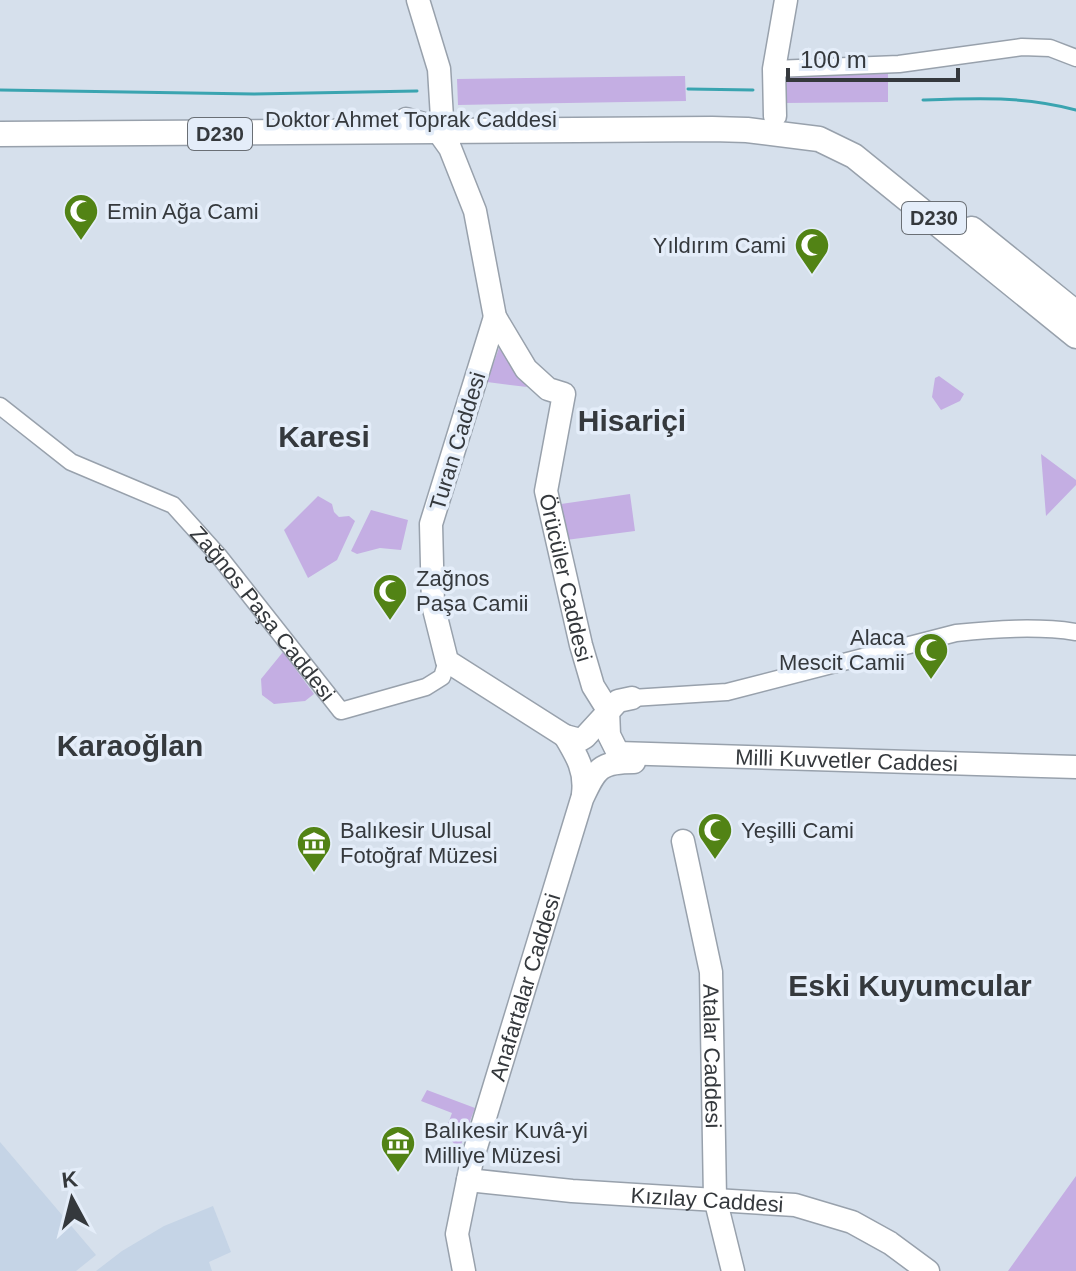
<svg xmlns="http://www.w3.org/2000/svg" width="1076" height="1271" font-family="Arial,sans-serif">
  <rect width="100%" height="100%" fill="#d6e0ec"/>
  <path fill="#c5d4e6" d="M0,1142L96,1255L76,1271H0Z
    M213,1206L231,1252L209,1262L212,1271H96L122,1251L164,1226Z"/>
  <path fill="#c4aee3" d="M888,74V102L784,103V75Z
    M685,76L686,101L458,105L457,79Z
    M499,348L527,387L487,382Z
    M939,376L964,394L960,401L941,410L932,397L935,378Z
    M1041,454L1076,480V485L1046,516Z
    M630,494L635,531L566,540L561,504Z
    M318,496L332,504L334,512L339,517L349,516L355,521L337,560L308,578L284,530Z
    M371,510L408,520L401,550L380,548L357,554L351,551Z
    M283,652L314,694L305,701L274,704L262,695L261,679Z
    M427,1090L475,1108L459,1150L445,1132L452,1113L421,1101Z
    M1076,1176V1271H1008Z"/>
  <g fill="none" stroke-linecap="round" stroke-linejoin="round">
    <path stroke="#3aa4b0" stroke-width="3" d="M688,89L753,90
      M0,90L254,94L417,91
      M923,100C976,98 1024,96 1076,110"/>
    <g stroke="#98a1ac" stroke-width="19">
      <g id="minor">
        <path d="M774,69L899,64L1022,47L1050,48L1076,58"/>
        <path id="s1" d="M0,406L71,462L173,505L218,555L341,711L426,687L442,677L447,661"/>
        <path d="M632,698L727,692L956,633C995,629 1037,626 1076,632"/>
      </g>
    </g>
    <g stroke="#98a1ac" stroke-width="25">
      <g id="major">
        <path d="M418,0L439,69L442,118L449,143"/>
        <path d="M775,116L774,69L786,0"/>
        <path id="s2" d="M406,119L435,127L450,148L475,211L495,317L526,369L548,389L564,394L546,491L581,645L593,686L608,710L609,735L618,753L1076,767"/>
        <path d="M495,317L431,524L433,605L447,661L565,736L580,740L585,737L618,701L632,698"/>
        <path d="M565,736C577,756 586,771 583,794"/>
        <path id="s3" d="M683,841L711,972L715,1198L733,1271"/>
        <path id="s4" d="M468,1180L572,1191L795,1205L852,1222L890,1243L928,1271"/>
        <path id="s5" d="M464,1271L457,1234L472,1160L582,799C596,769 599,762 634,762"/>
      </g>
    </g>
    <g stroke="#98a1ac" stroke-width="27">
      <path id="highway" d="M0,134L712,129L747,130L819,139L854,156L1076,336
        M972,229L1076,313"/>
    </g>
    <use href="#minor" stroke="#fff" stroke-width="16"/>
    <use href="#major" stroke="#fff" stroke-width="22"/>
    <use href="#highway" stroke="#fff" stroke-width="24"/>
  </g>
  <defs>
    <g id="mosque-pin" transform="scale(1.8)"><path d="M0 17L-7.5 6A9.5 9.5 0 1 1 7.5 6Z" fill="#528315" stroke="#e4edf9"/><path d="M3.5-4.9A6 6 0 1 0 3.5 4.9A5 5 0 1 1 3.5-4.9Z" fill="#fff"/></g>
    <g id="museum-pin" transform="scale(1.8)"><path d="M0 17L-7.5 6A9.5 9.5 0 1 1 7.5 6Z" fill="#528315" stroke="#e4edf9"/><path d="M0-6L6-3V-2H-6V-3ZM-5-1h2V3h-2ZM-1-1h2V3h-2ZM3-1h2V3H3ZM-6 4H6V6H-6Z" fill="#fff"/></g>
  </defs>
  <g fill-rule="evenodd">
    <use href="#mosque-pin" x="81" y="211"/>
    <use href="#mosque-pin" x="812" y="245"/>
    <use href="#mosque-pin" x="390" y="591"/>
    <use href="#mosque-pin" x="931" y="650"/>
    <use href="#mosque-pin" x="715" y="830"/>
    <use href="#museum-pin" x="314" y="843"/>
    <use href="#museum-pin" x="398" y="1143"/>
  </g>
  <g text-anchor="middle" stroke-width="7" stroke-linejoin="round" paint-order="stroke">
    <g fill="#e4edf9" stroke="#6a6f75" stroke-width="2">
      <rect x="188" y="118" width="64" height="32" rx="6"/>
      <rect x="902" y="202" width="64" height="32" rx="6"/>
    </g>
    <g font-size="20" font-weight="bold" fill="#35393d">
      <text x="220" y="141">D230</text>
      <text x="934" y="225">D230</text>
    </g>
    <g font-size="22" fill="#35393d" stroke="#e4edf9">
      <text x="411" y="127">Doktor Ahmet Toprak Caddesi</text>
      <text transform="translate(457 441) rotate(-73)" y="8">Turan Caddesi</text>
      <text dy="8" stroke="none"><textPath href="#s2" startOffset="526">Örücüler Caddesi</textPath></text>
      <text dy="8" stroke="none"><textPath href="#s1" startOffset="342">Zağnos Paşa Caddesi</textPath></text>
      <text dy="8" stroke="none"><textPath href="#s2" startOffset="940">Milli Kuvvetler Caddesi</textPath></text>
      <text dy="8" stroke="none"><textPath href="#s5" startOffset="294">Anafartalar Caddesi</textPath></text>
      <text dy="8" stroke="none"><textPath href="#s3" startOffset="218">Atalar Caddesi</textPath></text>
      <text dy="8" stroke="none"><textPath href="#s4" startOffset="240">Kızılay Caddesi</textPath></text>
    </g>
    <g font-size="22" fill="#35393d" stroke="#e4edf9" text-anchor="start">
      <text x="107" y="219">Emin Ağa Cami</text>
      <text x="786" y="253" text-anchor="end">Yıldırım Cami</text>
      <text x="416" y="586">Zağnos<tspan x="416" dy="25">Paşa Camii</tspan></text>
      <text x="905" y="645" text-anchor="end">Alaca<tspan x="905" dy="25">Mescit Camii</tspan></text>
      <text x="340" y="838">Balıkesir Ulusal<tspan x="340" dy="25">Fotoğraf Müzesi</tspan></text>
      <text x="741" y="838">Yeşilli Cami</text>
      <text x="424" y="1138">Balıkesir Kuvâ-yi<tspan x="424" dy="25">Milliye Müzesi</tspan></text>
    </g>
    <g font-size="30" font-weight="bold" fill="#35393d" stroke="#e4edf9">
      <text x="632" y="431">Hisariçi</text>
      <text x="324" y="447">Karesi</text>
      <text x="130" y="756">Karaoğlan</text>
      <text x="910" y="996">Eski Kuyumcular</text>
    </g>
  </g>
  <g transform="translate(72 1199) rotate(353)" stroke="#e4edf9" stroke-width="6" paint-order="stroke">
  <path d="M0-6L14 30L0 20L-14 30Z" fill="#35393d"/>
  <text y="-12" font-size="22" font-weight="bold" text-anchor="middle" fill="#35393d">K</text>
  </g>
  <path d="M788 68v12h170v-12" fill="none" stroke="#35393d" stroke-width="4"/>
  <text x="800" y="68" font-size="24" fill="#35393d" stroke="#e4edf9" stroke-width="6" paint-order="stroke">100 m</text>
</svg>
